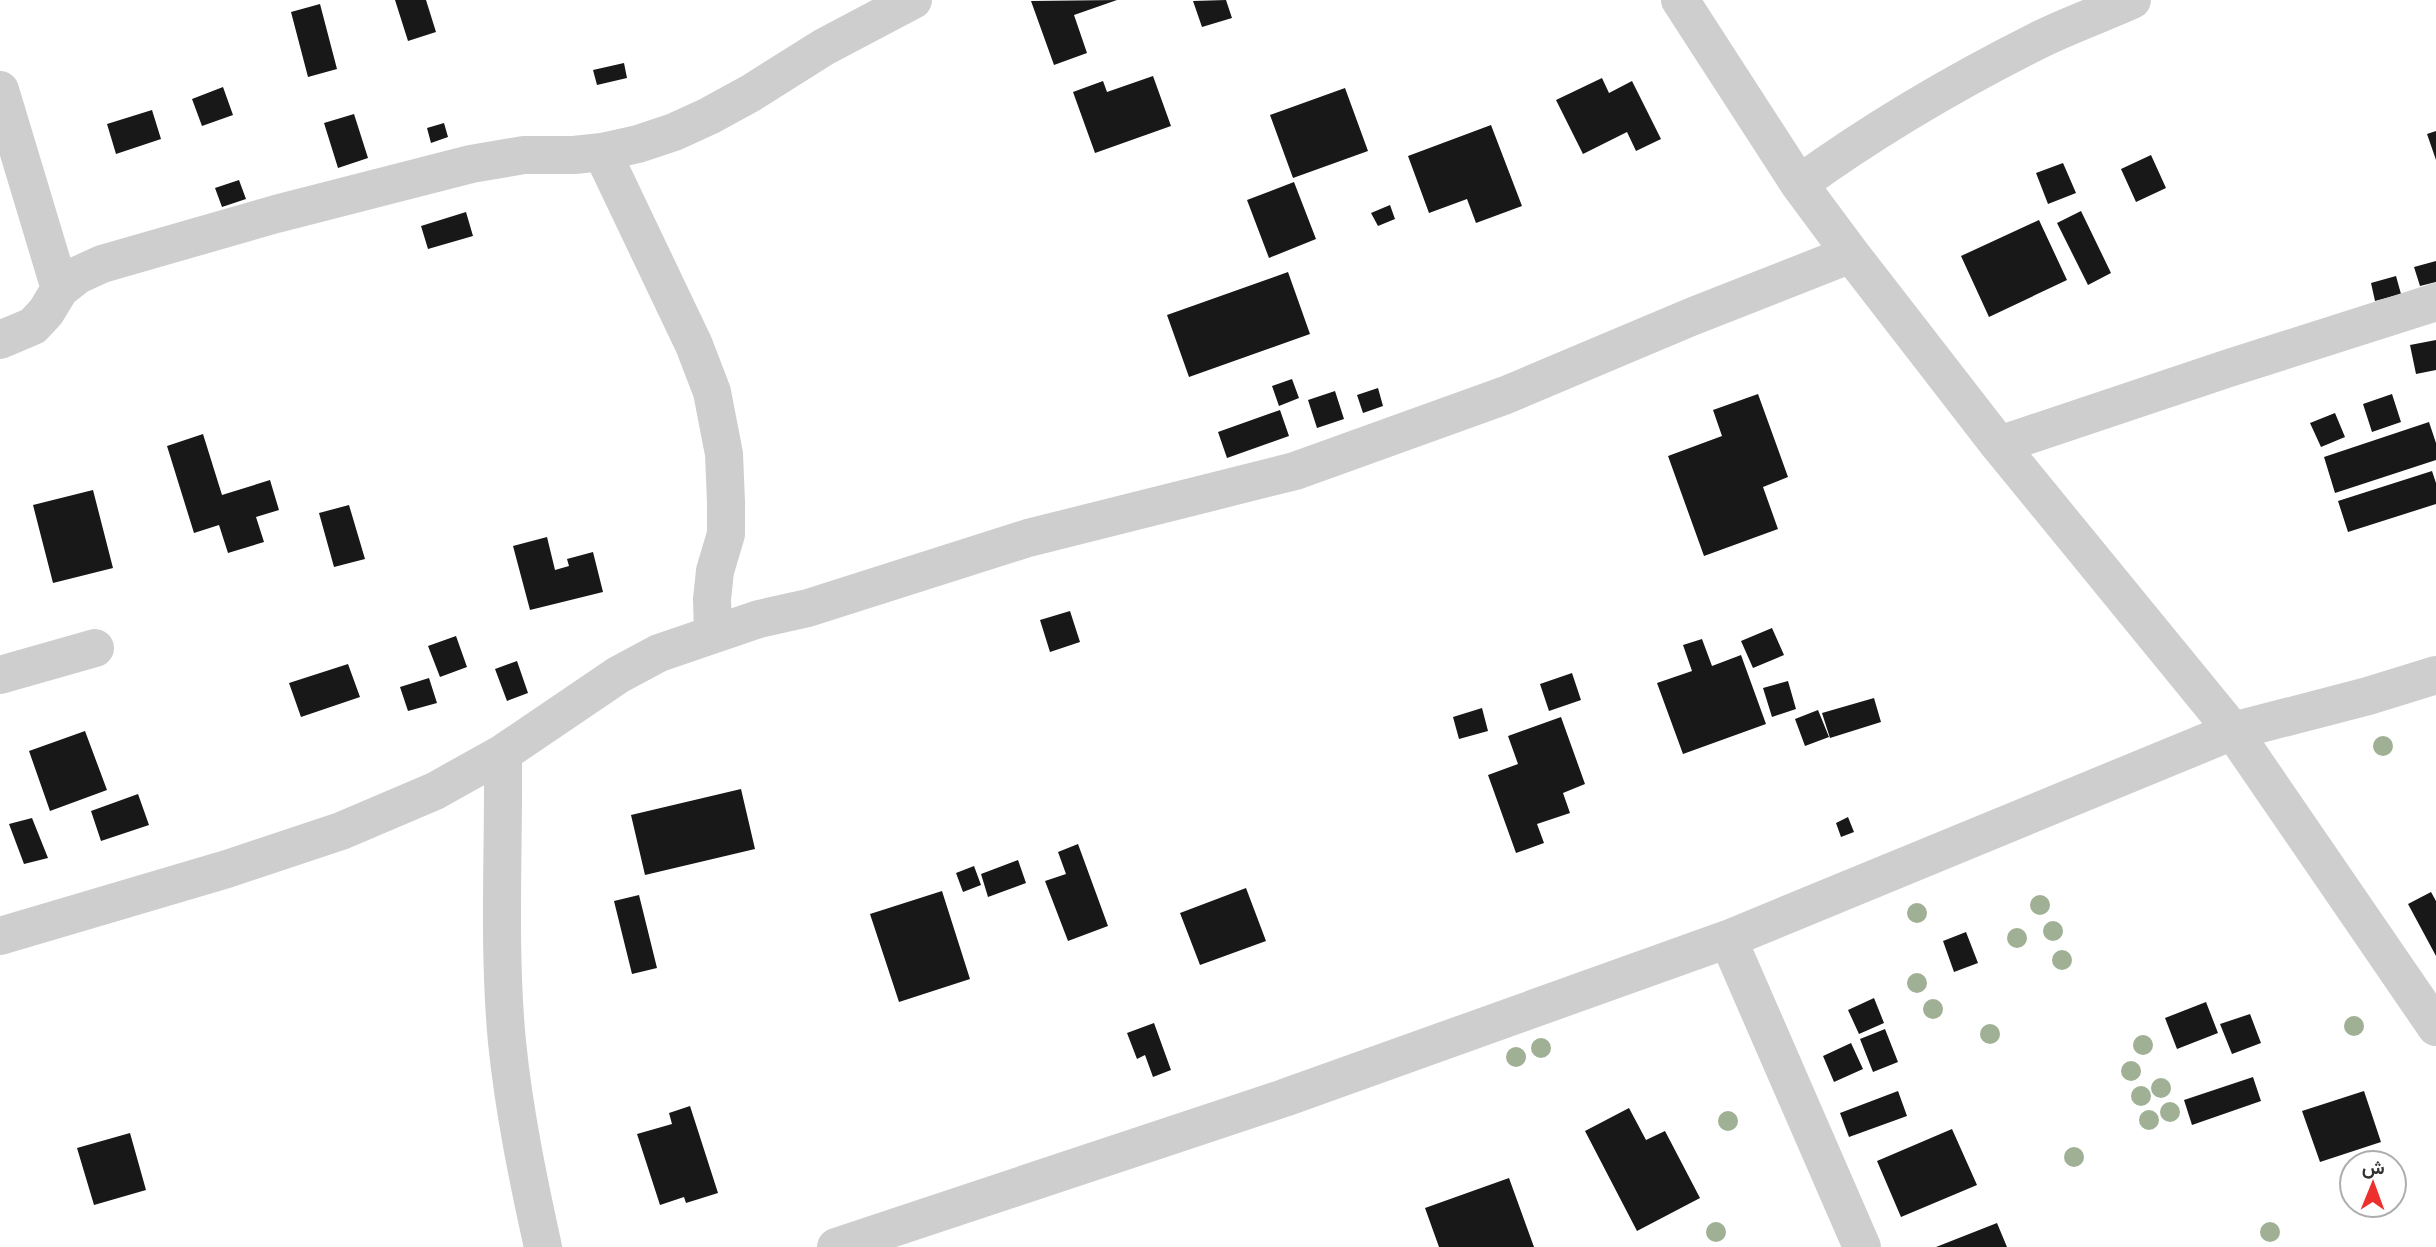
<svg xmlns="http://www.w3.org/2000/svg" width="2436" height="1247" font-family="'Varela Round',Vazirmatn,sans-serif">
  <rect width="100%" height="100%" fill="#fff"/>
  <path fill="#181818" d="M395,0H426L436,32L408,41Z
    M1117,0L1074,15L1087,53L1054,65L1031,1Z
    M1226,0L1232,18L1202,27L1193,1Z
    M320,4L337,69L308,77L291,12Z
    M624,63L627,78L597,85L593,70Z
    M1153,76L1171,126L1095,153L1073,92L1103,81L1107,92Z
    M1602,78L1609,93L1632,81L1661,139L1636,151L1627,132L1583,154L1556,100Z
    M223,87L233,115L202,126L192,99Z
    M1345,88L1368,151L1293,178L1270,115Z
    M152,110L161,139L116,154L107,124Z
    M354,114L368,158L338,168L324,123Z
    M444,123L448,137L431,143L427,128Z
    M1491,125L1522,206L1476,223L1467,199L1429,213L1408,156Z
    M2436,131V160L2427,134Z
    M2151,155L2166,188L2136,202L2121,169Z
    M2063,163L2076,193L2048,204L2036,173Z
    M239,180L246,199L222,207L215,188Z
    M1294,182L1316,239L1269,258L1247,200Z
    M1390,205L1395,219L1378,226L1371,213Z
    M2081,211L2111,273L2088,285L2057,223Z
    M466,212L473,236L428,249L421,226Z
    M2039,220L2067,280L1989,317L1961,256Z
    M2436,261V282L2420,286L2414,267Z
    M1288,272L1310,334L1189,377L1167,315Z
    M2396,276L2401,294L2375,301L2371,283Z
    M2436,340V370L2416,374L2410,345Z
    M1292,379L1299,398L1279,406L1272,386Z
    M1378,388L1383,406L1363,413L1357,395Z
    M1335,391L1344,419L1317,428L1308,400Z
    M1758,394L1788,477L1763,487L1778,529L1704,556L1668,456L1722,436L1713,410Z
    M2392,394L2401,422L2372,432L2363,404Z
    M1280,410L1289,436L1227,458L1218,432Z
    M2335,413L2345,437L2321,447L2310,423Z
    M2429,422L2436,443V460L2335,493L2324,457Z
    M203,434L222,495L270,480L279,510L256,517L264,542L228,553L219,525L194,533L167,446Z
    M2432,471L2436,483V504L2348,532L2338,501Z
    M93,490L113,568L53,583L33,505Z
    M349,505L365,559L334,567L319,513Z
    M547,537L555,570L569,566L567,559L593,552L603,592L530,610L513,546Z
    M1070,611L1080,642L1050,652L1040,620Z
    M1772,628L1784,655L1753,668L1741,641Z
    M456,636L467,667L440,677L428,646Z
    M1702,639L1712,666L1741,655L1766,724L1683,754L1657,683L1692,671L1683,645Z
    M517,661L528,693L507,701L495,669Z
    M348,664L360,697L301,717L289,683Z
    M1572,673L1581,700L1549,711L1540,684Z
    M429,678L437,703L408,711L400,687Z
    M1788,681L1796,709L1772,717L1763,688Z
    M1874,698L1881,722L1830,738L1822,713Z
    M1482,708L1488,731L1459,739L1453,717Z
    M1818,710L1829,737L1805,746L1795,719Z
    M1561,717L1585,784L1563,793L1570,813L1537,824L1544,843L1516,853L1488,775L1518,764L1508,736Z
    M85,731L107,790L50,811L29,751Z
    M741,789L755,849L645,875L631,815Z
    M138,794L149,825L101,841L91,811Z
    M1848,817L1854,832L1841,837L1836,823Z
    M32,818L48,858L24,864L9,824Z
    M1078,844L1108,926L1068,941L1045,881L1066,874L1058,852Z
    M1018,860L1026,883L988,897L981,874Z
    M974,866L981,885L963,892L956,873Z
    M1246,888L1266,941L1200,965L1180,913Z
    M942,891L970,979L899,1002L870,914Z
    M2431,892L2436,901V956L2408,904Z
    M639,895L657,968L632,974L614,901Z
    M1966,932L1978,963L1954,972L1943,941Z
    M1874,998L1884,1023L1859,1034L1848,1010Z
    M2206,1002L2218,1033L2177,1049L2165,1018Z
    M2250,1014L2261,1043L2232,1054L2220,1024Z
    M1154,1023L1171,1070L1153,1077L1145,1055L1137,1059L1127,1033Z
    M1885,1029L1898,1062L1873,1072L1860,1039Z
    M1851,1043L1863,1069L1834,1082L1823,1056Z
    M2253,1077L2261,1101L2192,1125L2184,1100Z
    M1898,1091L1907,1116L1849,1137L1840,1113Z
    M2364,1091L2381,1142L2320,1162L2302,1111Z
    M690,1106L718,1193L686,1203L684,1197L660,1205L637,1134L672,1124L669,1113Z
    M1629,1108L1646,1140L1665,1131L1700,1198L1637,1231L1585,1131Z
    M1952,1129L1977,1185L1901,1217L1877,1161Z
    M130,1133L146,1190L94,1205L77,1148Z
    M1509,1178L1534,1247H1439L1425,1208Z
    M1997,1223L2007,1247H1936Z"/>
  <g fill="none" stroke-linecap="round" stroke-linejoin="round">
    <path stroke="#cecece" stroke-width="38" d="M1680,0L1799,184L1851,254L1999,445L2233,731L2436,1027
      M0,90L60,289
      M602,152L694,345L712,392L724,454L726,502V534L715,571L712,599L713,633
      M1799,184C1875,129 1955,82 2039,40C2069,25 2101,14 2132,0
      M0,340L33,326L46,312L60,289L78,275L102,264L276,214L471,164L524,155H574L602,152L638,144L674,132L709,116L751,93L824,47L913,0
      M1999,445L2229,368L2436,302
      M0,675L95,648
      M503,753C504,849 498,947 507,1042C514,1111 528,1179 543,1247
      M0,936L227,869L341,831L435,791L503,753L618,675L659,653L759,619L808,608L1028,538L1295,471L1506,395L1691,317L1851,254
      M1728,939L1862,1247
      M836,1247L1284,1098L1728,939L2233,731L2368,696L2436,675"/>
  </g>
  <g fill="#9fb094">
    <circle cx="2383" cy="746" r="10"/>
    <circle cx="2040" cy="905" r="10"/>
    <circle cx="1917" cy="913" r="10"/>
    <circle cx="2053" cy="931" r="10"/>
    <circle cx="2017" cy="938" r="10"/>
    <circle cx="2062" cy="960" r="10"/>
    <circle cx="1917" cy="983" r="10"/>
    <circle cx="1933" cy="1009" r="10"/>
    <circle cx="2354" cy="1026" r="10"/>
    <circle cx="1990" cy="1034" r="10"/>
    <circle cx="2143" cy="1045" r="10"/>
    <circle cx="1541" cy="1048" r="10"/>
    <circle cx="1516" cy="1057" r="10"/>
    <circle cx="2131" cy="1071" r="10"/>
    <circle cx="2161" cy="1088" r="10"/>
    <circle cx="2141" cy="1096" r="10"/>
    <circle cx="2170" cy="1112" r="10"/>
    <circle cx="2149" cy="1120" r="10"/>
    <circle cx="1728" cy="1121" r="10"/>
    <circle cx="2074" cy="1157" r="10"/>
    <circle cx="1716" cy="1232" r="10"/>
    <circle cx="2270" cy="1232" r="10"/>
  </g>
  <g transform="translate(2373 1184) rotate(1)"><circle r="33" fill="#ffffff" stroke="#adadad" stroke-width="2"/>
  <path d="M0-5L12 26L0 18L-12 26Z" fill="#ed2f2e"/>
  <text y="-10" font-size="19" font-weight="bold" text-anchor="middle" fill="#313131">ش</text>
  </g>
</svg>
